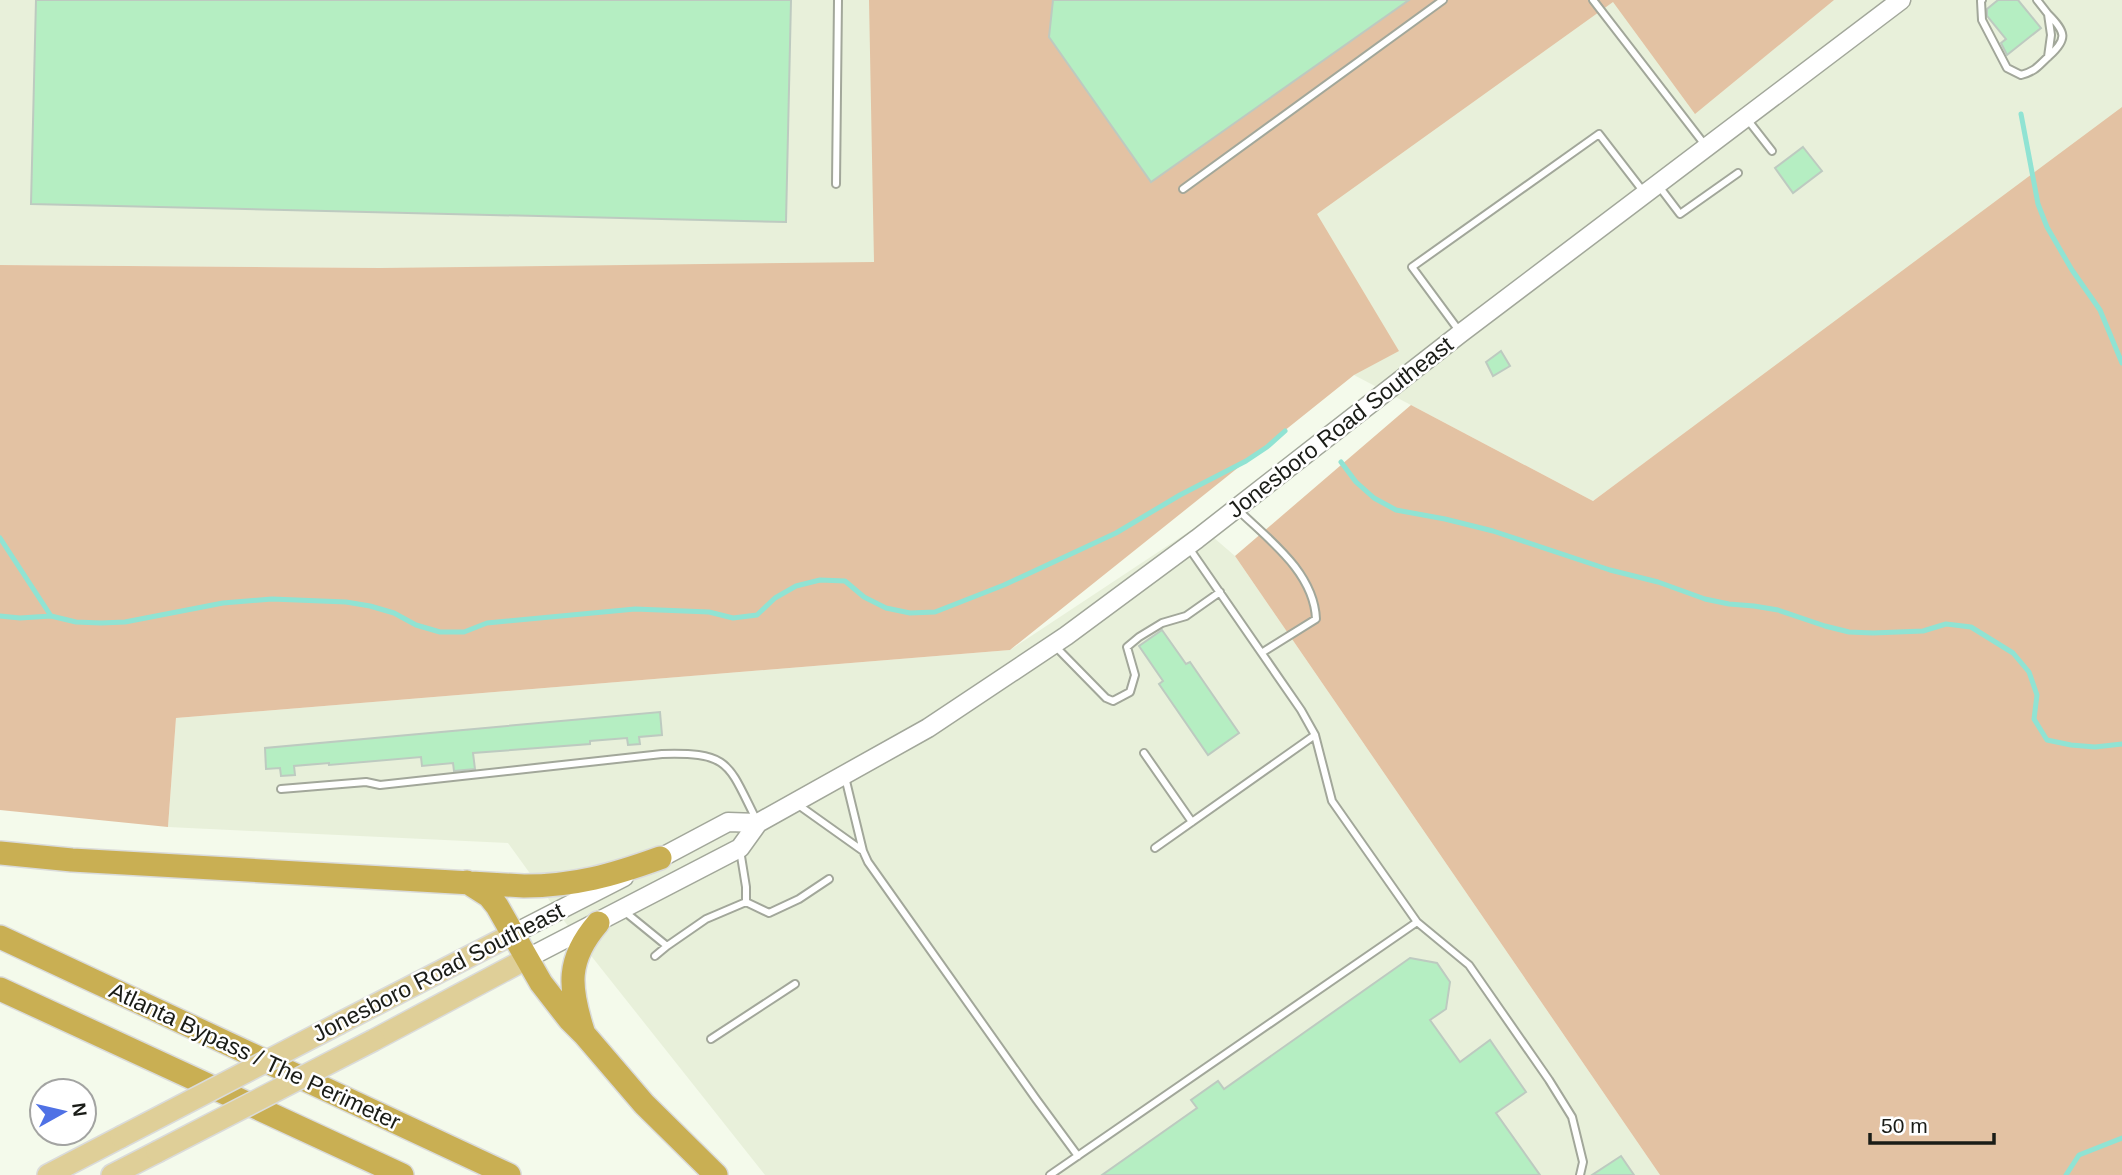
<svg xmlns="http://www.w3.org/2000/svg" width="2122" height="1175" font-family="Helvetica,sans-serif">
  <rect width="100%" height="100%" fill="#f4faeb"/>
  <path fill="#e8f0da" d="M0,0H2122V111L1593,501L1354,375L380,268L0,265Z
    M1199,525L1235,556L1660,1175H765L573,933L508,843L168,827L176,718L1010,650Z"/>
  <path fill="#e3c2a3" d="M869,0H1834L1695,114L1613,2L1317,214L1399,351L1354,375L1010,650L176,718L168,827L0,810V265L380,268L874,262Z
    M2122,107V1175H1660L1235,556L1411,405L1593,501Z"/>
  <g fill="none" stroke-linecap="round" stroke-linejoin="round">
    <path stroke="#90e3d3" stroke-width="5" d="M2021,114L2038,204L2047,227L2072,270L2100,310L2122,363
      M1341,462L1356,482L1374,498L1396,510L1445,519L1493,531L1610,570L1658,582L1705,599L1729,604L1754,606L1778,610L1825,626L1849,632L1873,633L1923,631L1946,624L1971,627L2013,653L2029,672L2037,695L2034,719L2047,740L2071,745L2095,747L2122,744
      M0,538L51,616
      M0,616L20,618L51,616L76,622L101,623L125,622L223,603L272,599L346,602L370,606L394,613L416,625L440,632H464L487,623L635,609L709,612L733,618L757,615L775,598L796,586L820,580L845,581L864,597L886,608L910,613L935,612L1004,585L1116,533L1180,495L1246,461L1267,447L1285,431
      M2066,1175L2079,1155L2122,1138"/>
  </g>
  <path fill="#b5eec2" stroke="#bdcac0" stroke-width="2" d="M36,0H791L786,222L31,204Z
    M1053,0H1409L1151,182L1049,37Z
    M1998,0H2018L2041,28L2007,55L2001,43L2006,39L1987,16V9Z
    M1803,147L1822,171L1793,193L1775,168Z
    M1501,351L1510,366L1493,376L1486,362Z
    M1162,630L1186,664L1190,662L1239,733L1208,755L1159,684L1163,681L1139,646Z
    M660,712L662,735L639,737L640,744L628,745L627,738L590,741V744L473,753L475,769L454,771L453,763L422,766L421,757L329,765V763L294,766L295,775L281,776L280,768L266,769L265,748Z
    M1410,958L1437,963L1450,982L1446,1009L1430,1020L1460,1062L1490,1040L1526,1092L1496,1113L1540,1175H1102L1197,1108L1191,1100L1218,1081L1224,1089Z
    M1621,1156L1634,1175H1592Z"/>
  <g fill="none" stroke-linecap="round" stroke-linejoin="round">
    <g stroke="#a2a79a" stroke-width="10">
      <path id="service" d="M1593,0L1705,145
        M1982,0L1981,1L1982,20L2007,68L2021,75C2036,71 2038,66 2049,56C2068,39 2066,32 2048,14
        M2037,0L2048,14L2051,35L2048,57
        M1747,119L1772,151
        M836,184L838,0
        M1658,185L1680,214L1738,173
        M1183,189L1443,0
        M1460,332L1412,267L1599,134L1643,191
        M1237,509C1268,539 1314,572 1316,619L1263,652
        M1055,646L1106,698L1113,701L1130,692L1135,675L1127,647L1139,637L1162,623L1186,616L1220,592
        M1144,753L1192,822
        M281,789L366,782L380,785L662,754C731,752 728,764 757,821
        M797,804L863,851L845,777
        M1155,848L1315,735
        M740,850L746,887V902
        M863,851L868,862L1036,1099L1078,1156
        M746,902L769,913L799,899L829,879
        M624,911L667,946L655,956
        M1417,922L1469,965L1549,1080L1572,1117L1583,1162L1580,1175
        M667,946L706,919L746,902
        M711,1039L795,984
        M1050,1175L1417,922L1332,801L1315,735L1301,710L1189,548"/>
    </g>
    <g stroke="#a2a79a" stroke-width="21">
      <path id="secondary" d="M649,864L728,822L758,823
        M513,934L624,877
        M526,959L740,848L758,823L928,728L1066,636L1197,539L1461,333L1901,0"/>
    </g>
    <g stroke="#dadbda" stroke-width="24">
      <path id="primary" d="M340,1023L513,934
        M374,1040L526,959
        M48,1175L121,1137
        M112,1175L157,1152"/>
    </g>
    <g stroke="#dadbda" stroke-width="26">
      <path id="motorway" d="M0,853L72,860L524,886C575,886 613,875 660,858
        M467,882L489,896L497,906L541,983L569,1019L584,1034L644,1104L716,1175
        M0,937L509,1175
        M0,989L402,1175
        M583,1031C569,987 566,960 598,923"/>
    </g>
    <use href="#service" stroke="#fff" stroke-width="6"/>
    <use href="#secondary" stroke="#fff" stroke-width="18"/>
    <use href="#primary" stroke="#dfcf98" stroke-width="21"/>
    <use href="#motorway" stroke="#c9af53" stroke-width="23"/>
    <g stroke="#dadbda" stroke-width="24" stroke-linecap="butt">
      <path id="primary-bridge" d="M121,1137L340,1023
        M157,1152L374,1040"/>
    </g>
    <use href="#primary-bridge" stroke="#dfcf98" stroke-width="21"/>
  </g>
  <g text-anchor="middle" stroke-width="5" stroke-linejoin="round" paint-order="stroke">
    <g font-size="23" fill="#1a1c17" stroke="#fff">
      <text transform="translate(1340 427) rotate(-38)" y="8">Jonesboro Road Southeast</text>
      <text transform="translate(438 972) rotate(-27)" y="8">Jonesboro Road Southeast</text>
      <text transform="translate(255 1056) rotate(25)" y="8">Atlanta Bypass / The Perimeter</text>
    </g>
  </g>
  <g transform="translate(63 1112) rotate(82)"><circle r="33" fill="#ffffff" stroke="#a3a4a2" stroke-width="2"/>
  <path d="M0-5L12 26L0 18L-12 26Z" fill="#4f71e5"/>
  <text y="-10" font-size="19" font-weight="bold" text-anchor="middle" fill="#1a1c17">N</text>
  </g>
  <path d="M1870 1133v10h124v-10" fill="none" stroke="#1a1c17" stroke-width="3.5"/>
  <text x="1881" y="1133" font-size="21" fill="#1a1c17" stroke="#ffffff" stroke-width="5" paint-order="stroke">50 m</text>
</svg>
